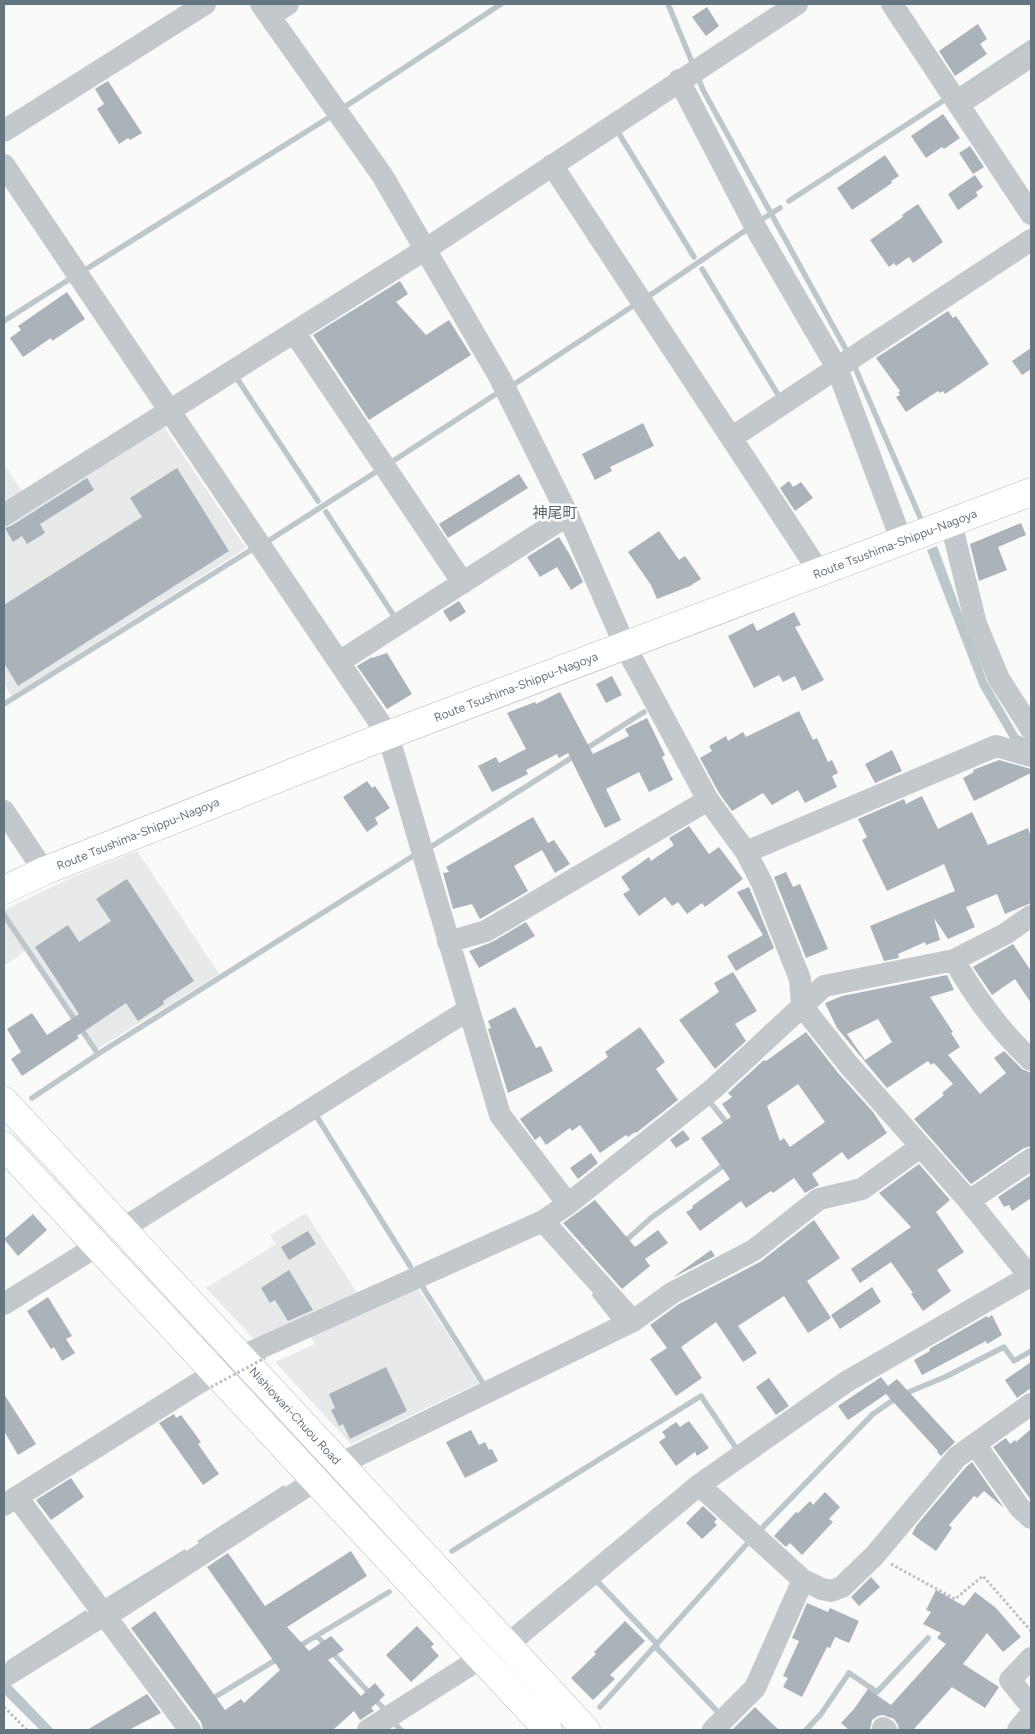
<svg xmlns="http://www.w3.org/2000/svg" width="1035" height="1734" font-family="Figtree,'Noto Sans JP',sans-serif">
  <rect width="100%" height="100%" fill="#fafaf8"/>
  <path fill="#e8e9e9" d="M164,427L246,548L12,696L4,684V522Z
    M4,464L23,493L4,506Z
    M137,851L219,974L97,1049L4,910L73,877Z
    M4,920L25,951L4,966Z
    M306,1213L359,1296L260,1340L252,1337L206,1288L276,1244L270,1235Z
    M417,1287L479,1383L351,1444L275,1362L315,1344L309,1333Z"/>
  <path fill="#bbc7cb" d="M937,546L987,681L1018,735L1031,741V747L1011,740L980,687L927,550Z
    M284,1485L287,1490L200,1545L197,1541Z
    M185,1549L187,1554L107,1604L104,1599Z
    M86,1610L89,1616L10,1666L7,1661Z
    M4,1678L54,1730H40L4,1694Z"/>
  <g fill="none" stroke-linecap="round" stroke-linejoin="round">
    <path stroke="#bbc7cb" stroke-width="5.5" d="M668,4L694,67
      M697,75L703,90L849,355
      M956,92L1031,42
      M340,110L501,4
      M618,132L694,257
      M789,201L949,97
      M764,218L780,208
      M88,268L333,115
      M702,269L780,398
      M646,298L749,228
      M4,321L73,277
      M853,363L923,524
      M236,377L318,501
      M516,383L636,304
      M390,463L496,394
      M326,512L394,616
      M265,543L379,470
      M4,704L251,550
      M429,848L644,712
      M4,915L98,1054
      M32,1098L98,1054L413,856
      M710,1102L729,1126
      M317,1117L410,1266
      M623,1243L651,1218L727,1163
      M422,1286L484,1385
      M595,1295L614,1319L613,1323
      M763,1527L873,1414L899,1396L945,1377L1004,1347L1014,1361L1031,1351
      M452,1551L701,1396L736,1448
      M596,1580L657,1644
      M317,1636L385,1710
      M655,1646L718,1712
      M298,1647L389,1592
      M210,1700L279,1658
      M600,1707L746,1545
      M396,1725L401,1730
      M806,1730L821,1714L849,1673L877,1692L928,1638"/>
  </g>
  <path fill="#aab3b9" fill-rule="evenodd" d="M707,7L719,26L706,36L692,17Z
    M978,24L987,39L980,44L987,54L955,76L939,51Z
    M108,81L142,133L130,140L128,138L119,144L97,109L104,104L95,89Z
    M943,114L960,138L944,149L942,147L926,158L911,136Z
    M970,146L984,167L973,174L959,153Z
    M885,155L899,176L891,181L892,183L852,210L837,188Z
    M975,175L983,187L976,192L978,196L958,210L948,194Z
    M918,204L943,242L913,263L909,257L896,266L894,263L889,267L870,240L903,217L902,215Z
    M400,281L408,294L396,302L426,335L449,320L471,355L369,420L313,335Z
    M67,292L85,319L52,341L51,338L23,357L10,338L21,330L18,326Z
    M948,311L953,318L956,316L989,364L945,394L943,391L940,393L938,391L906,412L896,397L900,395L898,392L900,391L876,358Z
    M1031,348V369L1022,375L1012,361Z
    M643,423L654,446L610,467L612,471L595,480L582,454Z
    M177,468L229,551L18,686L4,663V605L142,517L130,498Z
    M519,474L528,488L448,538L439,524Z
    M87,478L94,490L40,524L45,533L27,544L22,536L13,542L5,528L11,526Z
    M789,481L793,487L801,482L813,498L795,511L780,488Z
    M1021,523L1026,535L998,547L1007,570L979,581L970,544Z
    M659,531L679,560L685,556L701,579L690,586L657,599L651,585L628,552Z
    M559,537L570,555L583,582L571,590L557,567L540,577L527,557Z
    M459,601L466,612L450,622L443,611Z
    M794,612L801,625L795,627L824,680L802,691L795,676L783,682L779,675L754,688L728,636L753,623L757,631Z
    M387,653L412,694L387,709L357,666L372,657V658Z
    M612,676L622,695L606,703L596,684Z
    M560,692L593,754L629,736L625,729L647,718L665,755L662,757L673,780L649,792L639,772L606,789L621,820L605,828L568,753L559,758L557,754L526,770L528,774L492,792L478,766L496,757L499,763L526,749L507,713L535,702L536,704Z
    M799,711L813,740L817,738L828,762L832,760L838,773L832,776L837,787L805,803L798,790L772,805L763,793L732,811L719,793L700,758L712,751L709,746L726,736L728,741L743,732L746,737Z
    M892,750L902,771L875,783L865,764Z
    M999,760L1031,769V773L974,801L963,778L974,772L973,770Z
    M367,781L372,788L375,786L390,808L375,818L378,824L367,832L343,797Z
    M922,796L938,829L972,812L988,845L1028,828L1031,837V903L1005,914L997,894L966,907L975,927L948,939L934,918L940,940L926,945L925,942L898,954L899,958L884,961L870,926L955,891L944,864L887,891L862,840L867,837L858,819L904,799L906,804Z
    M533,817L548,843L554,840L570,864L555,873L542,850L514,866L528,891L480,919L472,904L453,909L443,873L449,872L446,867Z
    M689,826L709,854L719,847L743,879L705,907L702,903L687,914L678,902L672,906L665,897L639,916L623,894L630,890L621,877L649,857L651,861L674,845L669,838Z
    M786,872L793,887L800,884L828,949L806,958L774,877Z
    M127,879L194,981L163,1001L164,1004L138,1021L126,1003L77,1036L79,1038L22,1076L11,1059L21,1052L7,1029L32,1013L47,1035L79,1014L35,947L68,925L79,942L111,921L96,899Z
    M749,887L774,948L736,971L727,956L763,935L737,892Z
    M526,922L535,936L479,968L469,951L492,942Z
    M1013,944L1031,971V1003L1015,979L992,995L973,967Z
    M733,972L757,1011L735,1024L746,1041L715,1069L679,1020L719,992L714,983Z
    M947,975L954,990L930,997L953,1032L951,1033L960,1047L948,1055L980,1094L1006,1073L994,1058L1004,1051L1022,1069L1031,1073V1146L1024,1148L971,1184L914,1119L944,1095L942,1093L953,1084L934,1063L931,1065L928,1061L887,1088L837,1028L825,1003L842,996ZM878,1019L892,1042L865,1060L847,1034Z
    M515,1007L536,1048L541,1046L553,1071L508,1093L488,1029L491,1028L488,1021Z
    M640,1027L665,1062L656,1069L678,1100L636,1133L635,1132L628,1137L626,1135L600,1153L580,1125L572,1131L570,1128L546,1145L540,1136L535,1140L520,1119L608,1057L605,1052Z
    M806,1032L838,1073L873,1112L887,1133L848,1160L842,1152L812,1174L819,1185L805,1193L794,1178L773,1193L771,1191L746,1208L741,1201L700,1231L686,1212L693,1208L692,1206L730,1179L701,1138L731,1117L722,1104L732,1097L728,1093L764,1060L766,1061ZM798,1084L825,1122L790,1147L784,1138L780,1141L767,1106Z
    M683,1130L690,1139L676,1148L670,1140Z
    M591,1153L598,1163L578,1179L570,1168Z
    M919,1164L950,1200L936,1212L964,1252L937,1270L951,1291L923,1311L911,1294L913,1293L891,1262L860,1283L851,1269L911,1227L879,1193Z
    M1031,1175V1198L1012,1211L1009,1205L1004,1207L998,1197Z
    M595,1200L635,1247L658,1230L668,1243L645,1259L650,1266L622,1289L563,1223Z
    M33,1214L47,1230L18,1256L4,1239Z
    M814,1220L840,1258L807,1281L831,1318L808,1333L784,1296L738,1326L757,1353L743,1362L716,1322L681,1347L702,1378L676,1396L650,1359L667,1348L650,1325L679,1304L760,1262Z
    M308,1231L316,1244L289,1260L281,1247Z
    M711,1250L715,1256L672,1278Z
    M289,1270L313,1310L288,1321L275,1300L270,1303L261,1288Z
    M872,1287L881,1302L840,1329L831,1315Z
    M48,1297L72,1336L66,1339L75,1353L62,1361L54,1347L51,1349L27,1311Z
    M992,1315L1002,1335L987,1344L986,1341L922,1375L914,1360L930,1351L929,1349L987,1316L988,1318Z
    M1031,1362V1388L1017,1398L1005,1380Z
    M386,1367L407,1411L350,1439L343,1424L339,1426L331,1410L335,1408L329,1394Z
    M881,1377L888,1386L897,1379L955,1442L941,1456L937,1452L938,1451L886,1394L848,1420L838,1406Z
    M769,1378L789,1406L776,1415L756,1387Z
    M4,1394L36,1444L18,1455L4,1431Z
    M174,1414L176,1418L181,1415L201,1442L198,1444L219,1474L203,1485L159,1423Z
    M689,1421L709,1448L697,1456L695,1452L676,1466L659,1442L666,1437L662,1432L676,1422L680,1427Z
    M1031,1429V1500L993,1447L1006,1438L1010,1444L1015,1440L1016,1442Z
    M471,1430L479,1445L485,1442L489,1450L492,1449L498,1461L465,1478L446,1442Z
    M972,1462L1004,1508L984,1491L977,1498L974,1496L949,1525L952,1528L936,1551L912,1534L916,1526L966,1467Z
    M71,1478L84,1497L51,1520L36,1500Z
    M825,1492L840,1507L829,1519L833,1522L802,1555L790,1543L786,1547L774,1536L796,1512L798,1513L810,1501L813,1505Z
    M703,1506L717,1519L714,1522L717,1525L702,1539L686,1523Z
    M351,1551L367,1576L287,1627L309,1651L331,1636L344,1650L328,1660L361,1696L375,1683L385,1695L371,1708L374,1711L360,1720L354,1711L333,1730H203L201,1722L131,1628L155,1611L225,1710L241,1699L244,1703L280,1670L207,1567L228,1553L265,1606Z
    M871,1577L880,1587L859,1606L851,1597Z
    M936,1590L964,1606L975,1592L996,1608L1021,1637L1003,1652L987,1633L963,1664L999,1687L985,1708L952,1687L913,1730H899L898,1725L894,1719L883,1715L878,1716L872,1720L870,1730H849L841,1723L854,1709L868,1689L891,1705L946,1644L937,1638L941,1633L923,1624L931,1612L926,1610Z
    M807,1603L828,1612L830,1608L859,1621L849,1643L835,1637L830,1648L827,1647L802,1697L783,1687L788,1678L783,1676L799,1641L792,1638Z
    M625,1621L645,1641L610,1675L615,1679L593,1700L571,1678L596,1654L594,1652Z
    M417,1626L434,1644L431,1647L439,1656L411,1682L386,1655Z
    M147,1694L161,1713L129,1730H87Z
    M755,1707L761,1713L779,1730H732Z"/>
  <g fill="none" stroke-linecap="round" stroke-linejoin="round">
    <g stroke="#b5babe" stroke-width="29">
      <path id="major" d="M4,890L44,871L388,735L1031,492
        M4,1101L586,1730
        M4,1146L548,1730"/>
    </g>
    <path stroke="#bbbfc2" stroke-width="3" stroke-dasharray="2.5 2.5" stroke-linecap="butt" d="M891,1564L955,1599L983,1576L1031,1631
      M4,1707L27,1730"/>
    <path stroke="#c3c8cc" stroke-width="22" d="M261,4L382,175L500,378L568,515L625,646L708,800L746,852L762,883L800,979L802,1006L848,1064L969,1201L1031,1278
      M892,4L1031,214
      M270,16L288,4
      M679,80L758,232L837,368L902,542
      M959,104L1031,56
      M4,131L205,4
      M4,165L388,735L500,1115L568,1204
      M552,165L820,573
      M294,332L463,583
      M731,438L1031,240
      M4,515L426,249L797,4
      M951,523L976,624L999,679L1031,729
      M339,662L568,515
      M4,811L44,871
      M746,852L996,746L1031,756
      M448,942L486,931L708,800
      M954,960C975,997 1000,1031 1031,1060
      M969,1201L1031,1159
      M543,1221L633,1321
      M122,1229L468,1010
      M4,1304L97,1246
      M975,1444L1020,1508L1031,1518
      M340,1464L633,1321L672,1293L754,1250L819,1199L862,1189L920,1147
      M699,1485L803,1580L822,1589L831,1591L842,1587L875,1555L957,1457L1031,1404
      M17,1497L190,1730
      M4,1505L240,1357L543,1221L568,1204L713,1089L824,986L954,960L1005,934L1031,916
      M105,1617L316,1480
      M507,1645L699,1485L846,1382L1030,1276
      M1031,1658L1010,1680L1031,1706
      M4,1677L104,1615
      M883,1728L886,1730
      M368,1730L481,1658
      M713,1730L755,1688L803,1580
      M1018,1730L1031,1714"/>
    <use href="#major" stroke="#fff" stroke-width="28"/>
    <path stroke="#bbbfc2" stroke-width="3" stroke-dasharray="2.5 2.5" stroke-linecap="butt" d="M211,1387L265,1358"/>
  </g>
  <g text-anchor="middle" stroke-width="5" stroke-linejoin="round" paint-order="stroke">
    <g font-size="12" fill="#657683" stroke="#fff">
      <text transform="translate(895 544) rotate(-21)" y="4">Route Tsushima-Shippu-Nagoya</text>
      <text transform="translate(516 687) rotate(-21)" y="4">Route Tsushima-Shippu-Nagoya</text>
      <text transform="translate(138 834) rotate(-22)" y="4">Route Tsushima-Shippu-Nagoya</text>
      <text transform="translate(295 1416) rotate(47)" y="4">Nishiowari-Chuou Road</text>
    </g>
    <g font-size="15" fill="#57646e" stroke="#fff">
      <text x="555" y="518">神尾町</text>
    </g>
  </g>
  <rect width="1035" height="1734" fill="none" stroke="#657683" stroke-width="10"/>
</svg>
